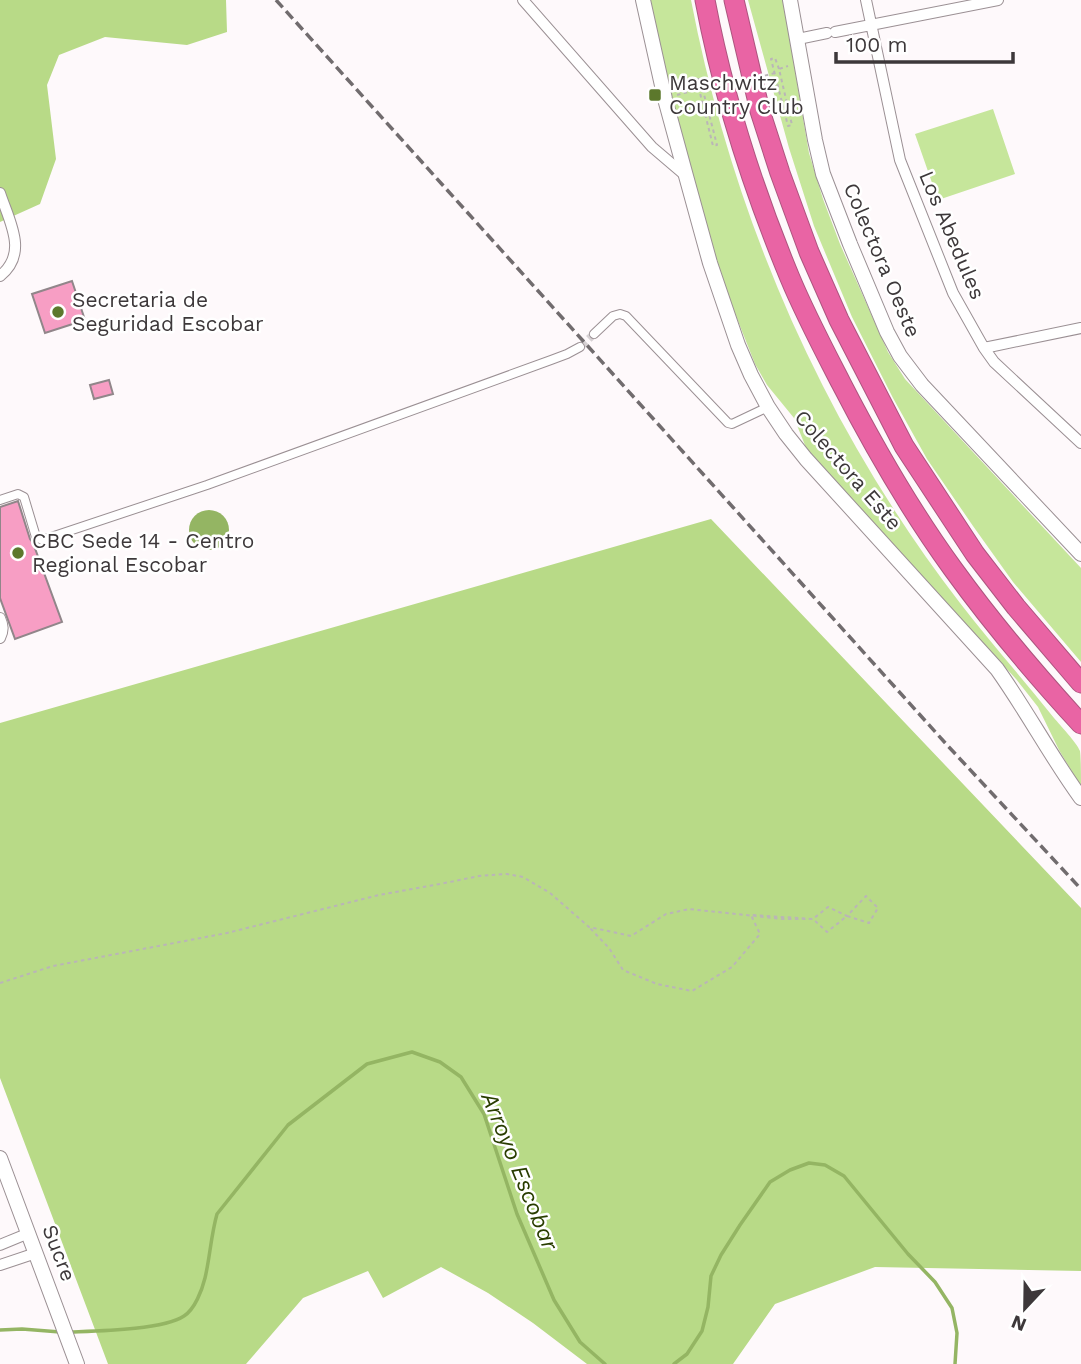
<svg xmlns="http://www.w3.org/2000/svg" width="1081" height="1364" font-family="'Work Sans',sans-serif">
  <rect width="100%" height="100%" fill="#fef9fb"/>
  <path fill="#c6e69b" d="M649,0H691C733,218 824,427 960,603C990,642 1023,679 1054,718C1060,725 1077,743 1080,751C1081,758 1081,779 1081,787L1059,750L1038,707L1016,679L809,455L794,418L767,385L755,364L721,278L655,34Z
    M748,0H783L809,153L823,199L840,244L888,352L905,379L1081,568V662L1013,582L973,526L927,459L893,398L852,317L814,226L789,148Z
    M993,109L1015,174L938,200L915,134Z"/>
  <path fill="#b8da87" d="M0,0H226L227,32L187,45L105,37L59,55L47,85L56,159L40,204L0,222Z
    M711,519L1081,908V1271L875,1267L775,1304L733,1364H587L533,1323L488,1293L441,1267L383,1298L368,1271L303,1298L246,1364H108L0,1078V723Z"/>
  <path fill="#94b563" d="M189 530a20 20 0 1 1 40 0a20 20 0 1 1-40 0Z"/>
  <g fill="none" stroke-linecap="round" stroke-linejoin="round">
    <path stroke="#94b563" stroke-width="3.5" d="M0,1330L22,1329L60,1332
      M71,1332C97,1331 163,1330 184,1316C195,1309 202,1290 205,1278C210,1257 211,1235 217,1214L288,1125L367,1064L412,1052L440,1062L461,1077L484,1114L517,1214L554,1300L580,1342L605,1364
      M674,1364L687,1354L702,1331L708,1307L711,1276L721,1255L740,1225L770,1182L790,1170L809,1163L825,1165L844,1176L908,1254L935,1282L952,1308L957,1333L955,1364"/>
  </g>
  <path fill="#f79ec4" stroke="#91868a" stroke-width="2" d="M72,281L85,320L45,333L32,294Z
    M109,380L113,394L94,399L90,385Z
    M18,501L30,539L33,543L62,622L15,639L0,598V507Z"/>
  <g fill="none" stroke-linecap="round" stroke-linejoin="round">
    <path stroke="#d7d2d4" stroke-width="8" stroke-dasharray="8 4" stroke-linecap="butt" d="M580,347L594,334"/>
    <g stroke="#9b9094" stroke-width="10">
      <path id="pedestrian" d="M594,334L613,316L620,314L626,316L728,423L732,424L768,407
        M0,500L18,494L24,497L36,537L42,540L207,485L551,360L567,354L580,347"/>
    </g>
    <g stroke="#9b9094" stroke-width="12">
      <path id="minor" d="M523,0L652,147L686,176
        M866,0L900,160L953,293L984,348L994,362L1081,443
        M835,32L998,0
        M798,39L827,33
        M0,193C9,221 29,253 0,276
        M984,348L1081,328
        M0,618C3,625 4,630 0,638
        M0,1245L29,1233
        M0,1265L36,1253"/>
    </g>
    <g stroke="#9b9094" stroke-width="16">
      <path id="tertiary" d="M643,0L665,99L686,176L710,263L738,345L751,375L768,407L786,434L806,459L997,669C1027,711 1051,757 1081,798
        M790,0L815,140L823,174L850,244L887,332L900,356L922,385L1081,554
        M0,1158L77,1364"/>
    </g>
    <g stroke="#ad557f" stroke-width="21">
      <path id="motorway" d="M705,0C723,95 753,189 790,278C805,314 823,348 841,383C874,447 910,510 953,569C992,623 1036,675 1081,724
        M734,0L760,111L780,173L809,252L839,320L904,446L975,554L1016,607L1081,683"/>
    </g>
    <path stroke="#bab5b7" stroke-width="2" stroke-dasharray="3.5 3.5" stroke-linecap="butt" d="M779,69L775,58L771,59L788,126L792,125L779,69L788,66
      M677,95L699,89L713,146L717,145L700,79H697L699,89
      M0,983L53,966L227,933L379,895L440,884L479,876L507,874L523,877L550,893L589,927L631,936L666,914L689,909L783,919H813L827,932L847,916L869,923L878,908L866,896L847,916L828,907L813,919L751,915L760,934L732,967L692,991L657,984L623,970L609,948L589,927"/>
    <use href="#pedestrian" stroke="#fff" stroke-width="8"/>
    <use href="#minor" stroke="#fff" stroke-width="10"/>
    <use href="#tertiary" stroke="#fff" stroke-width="14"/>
    <use href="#motorway" stroke="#e964a4" stroke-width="19"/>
    <path stroke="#716c6e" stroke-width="3.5" stroke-dasharray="10 5" stroke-linecap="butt" d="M276,0L948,746L1081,889"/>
    <path stroke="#bab5b7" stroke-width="2" stroke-dasharray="3.5 3.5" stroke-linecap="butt" d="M704,92L775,73"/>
  </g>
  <g fill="#5c782c" stroke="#fff" stroke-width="2.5">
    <rect x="648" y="88" width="14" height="14" rx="3.5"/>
    <circle cx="58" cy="312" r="7"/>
    <circle cx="18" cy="553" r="7"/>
  </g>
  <g text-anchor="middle" stroke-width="5" stroke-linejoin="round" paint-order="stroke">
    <g font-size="21" fill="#3d383a" stroke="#fff" text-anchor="start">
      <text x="669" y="90">Maschwitz<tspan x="669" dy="24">Country Club</tspan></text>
      <text x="72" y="307">Secretaria de<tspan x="72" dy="24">Seguridad Escobar</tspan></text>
      <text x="32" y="548">CBC Sede 14 - Centro<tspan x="32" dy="24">Regional Escobar</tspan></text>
    </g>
    <g font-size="21" fill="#3d383a" stroke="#fff">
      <text transform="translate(952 235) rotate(67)" y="7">Los Abedules</text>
      <text transform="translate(882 260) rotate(67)" y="7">Colectora Oeste</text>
      <text transform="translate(848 470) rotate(49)" y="7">Colectora Este</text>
      <text transform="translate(59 1253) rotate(69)" y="7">Sucre</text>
    </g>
    <g font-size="23" font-style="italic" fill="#293d00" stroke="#fff">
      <text transform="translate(520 1171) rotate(68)" y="8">Arroyo Escobar</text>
    </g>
  </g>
  <g transform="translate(1025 1308) rotate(202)" stroke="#ffffff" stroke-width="5" paint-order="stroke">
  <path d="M0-5L12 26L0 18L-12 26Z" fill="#3d383a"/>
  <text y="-10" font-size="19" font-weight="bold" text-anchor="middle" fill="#3d383a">N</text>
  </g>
  <path d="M836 52v10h177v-10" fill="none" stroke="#3d383a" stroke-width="3.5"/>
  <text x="846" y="52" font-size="21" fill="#3d383a" stroke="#ffffff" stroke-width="5" paint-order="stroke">100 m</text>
</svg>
